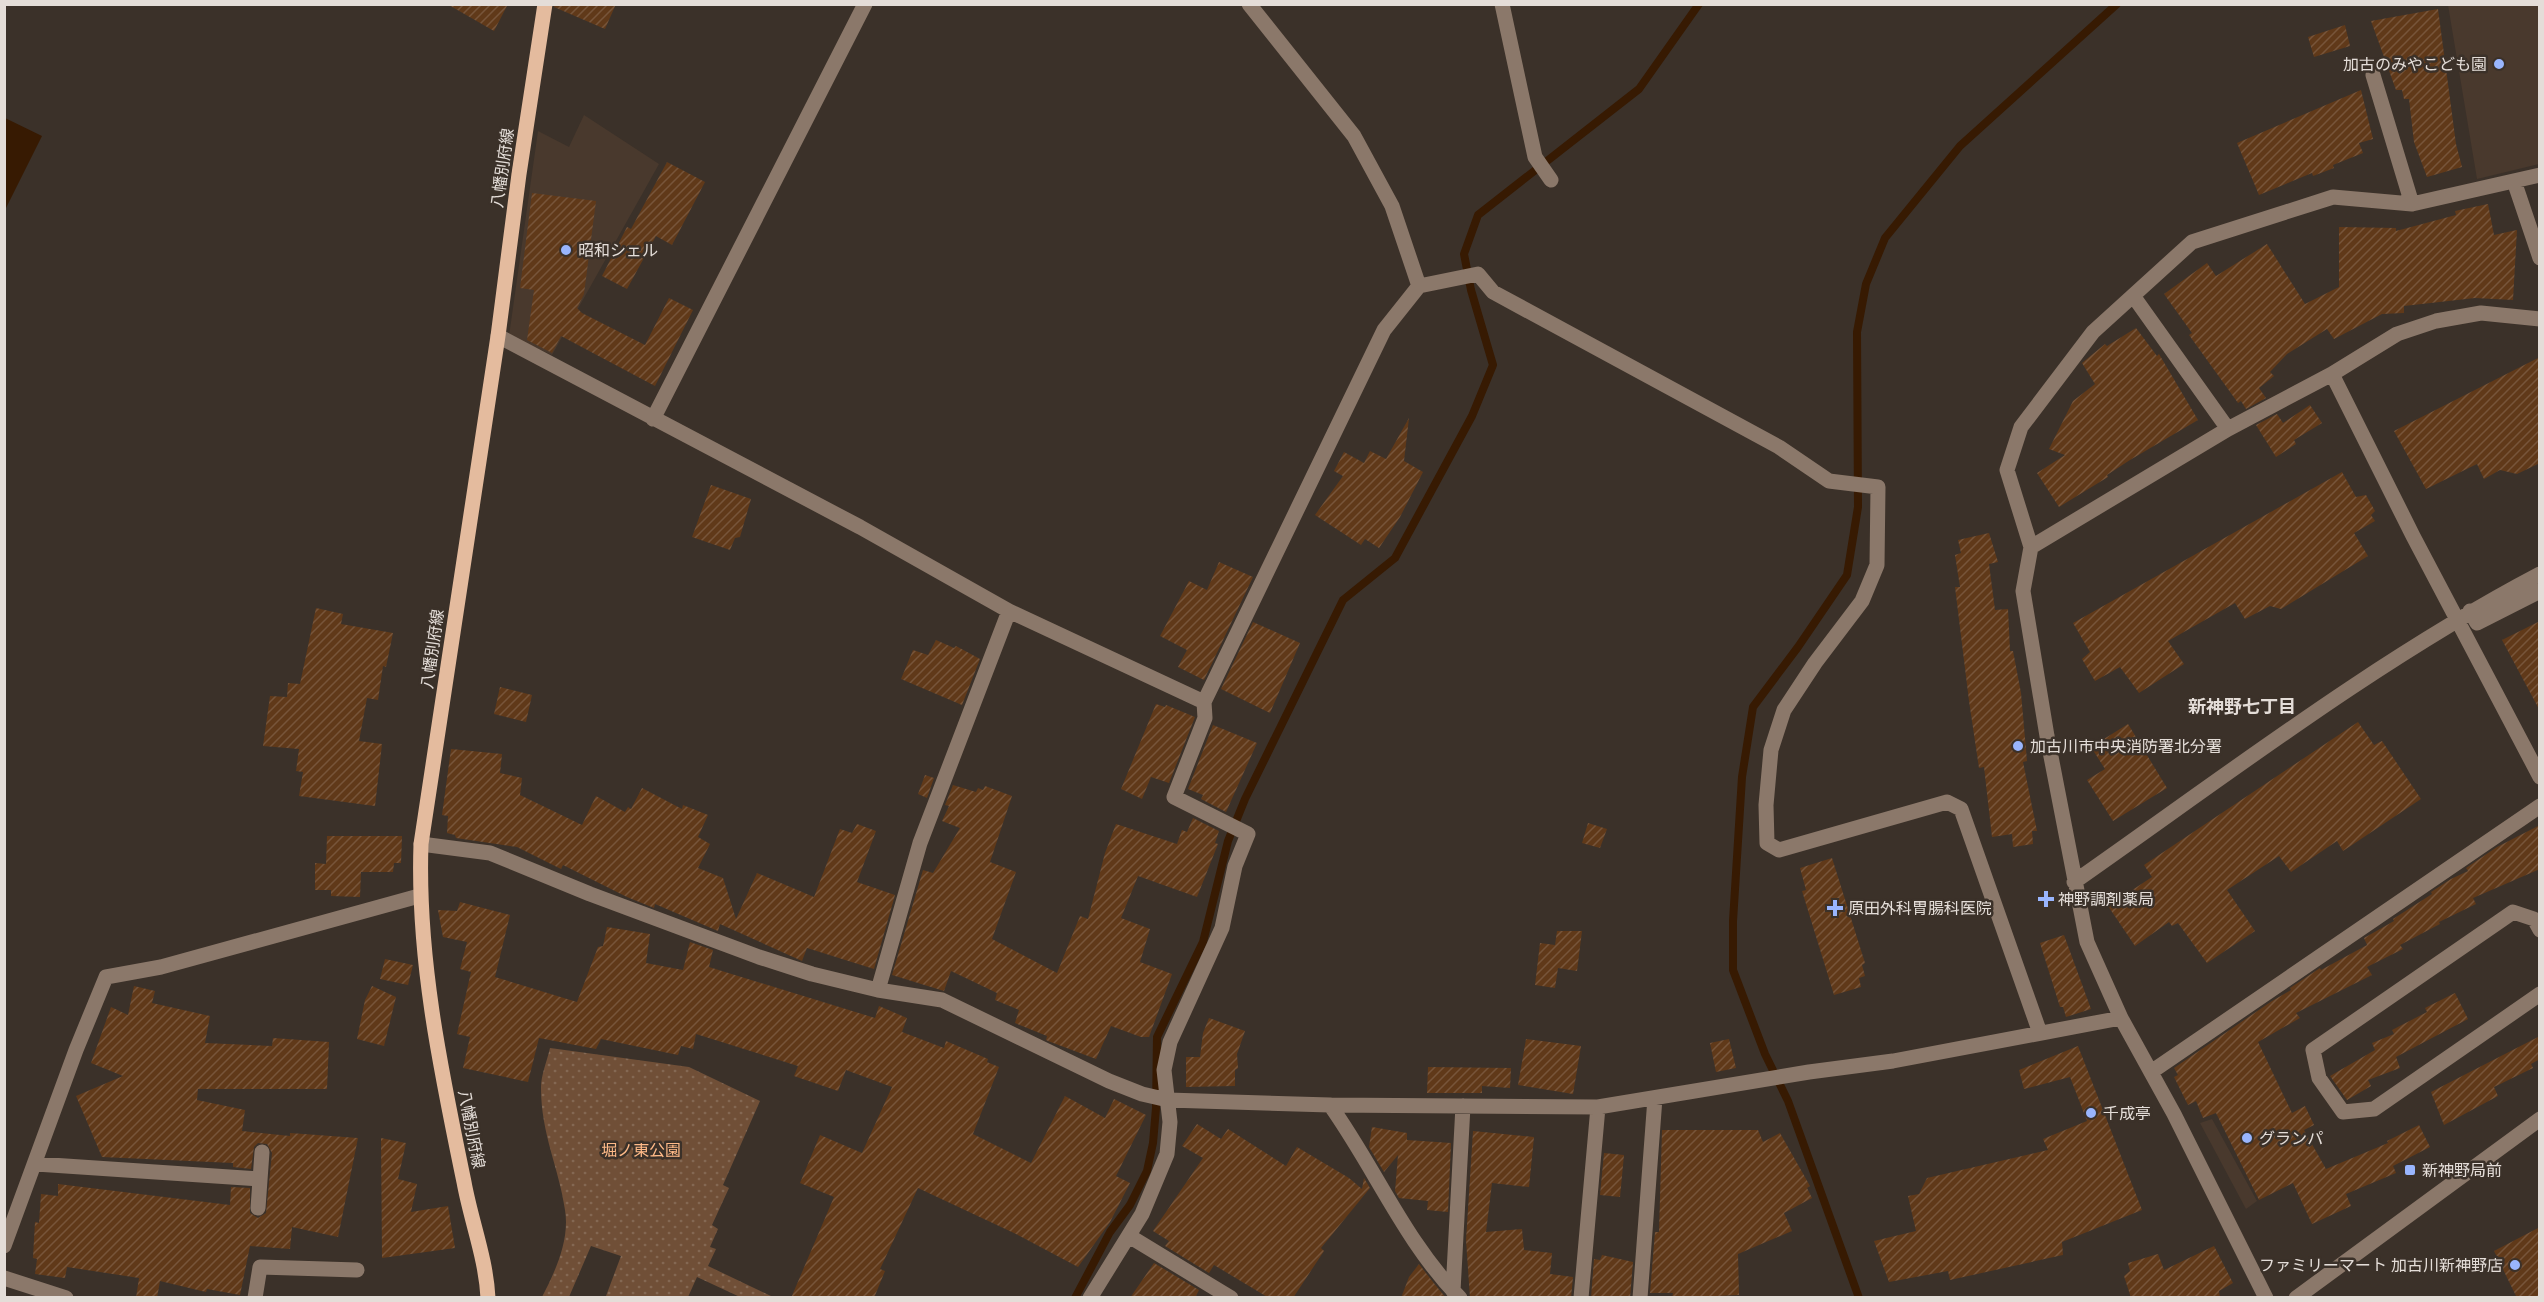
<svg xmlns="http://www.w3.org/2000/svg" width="2544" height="1302" font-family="Lato,'Noto Sans JP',sans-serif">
  <defs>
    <pattern id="park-dots" width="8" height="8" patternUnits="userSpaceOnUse" patternTransform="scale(1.5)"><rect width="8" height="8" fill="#704f37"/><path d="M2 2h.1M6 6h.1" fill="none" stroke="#846853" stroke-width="1.8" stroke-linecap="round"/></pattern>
    <pattern id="building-hatch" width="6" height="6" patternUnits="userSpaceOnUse" patternTransform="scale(1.5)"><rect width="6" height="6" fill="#603919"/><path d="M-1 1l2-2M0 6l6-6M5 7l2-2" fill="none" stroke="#77553a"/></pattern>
  </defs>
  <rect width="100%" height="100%" fill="#3b3129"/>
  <path fill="#49392d" d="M2448,5H2539V164L2477,179Z
    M584,115L659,164L552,355L509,336L538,131L569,147Z
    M2212,1119L2257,1201L2246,1209L2200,1123Z"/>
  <path fill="url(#park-dots)" d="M550,1048L689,1067L760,1101L723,1185L729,1188L712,1225L718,1229L710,1247L716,1249L708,1266L771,1296L770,1297H740L697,1277L688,1297H609L606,1296L621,1256L591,1246L569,1297H542C555,1272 570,1240 565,1210C559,1168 541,1134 541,1088C541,1075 547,1061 550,1048Z"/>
  <path fill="#371a02" d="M5,118L42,136L5,210Z"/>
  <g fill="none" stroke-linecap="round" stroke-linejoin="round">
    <path stroke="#371a02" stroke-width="8" d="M1075,1298L1110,1232L1130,1205L1147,1171L1153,1143L1156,1108L1157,1037L1203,942L1228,841L1245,799L1343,600L1395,558L1472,416L1493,365L1471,290L1464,254L1478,215L1639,89L1699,4
      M1859,1298L1788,1101L1765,1054L1733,970V921L1742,777L1753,707L1798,647L1847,575L1858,507L1857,332L1866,284L1885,238L1960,146L2117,4"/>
  </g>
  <path fill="url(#building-hatch)" d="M447,4H508L494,31Z
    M555,4H616L605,29L554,7Z
    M2438,9L2456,144L2462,167L2427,177L2414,142L2409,99H2404L2402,90H2396L2371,21Z
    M2345,25L2350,46L2314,57L2308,37Z
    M2361,90L2373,139L2359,143L2363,153L2333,165L2334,168L2313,176L2312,173L2259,195L2237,143Z
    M667,162L705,182L672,245L656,236L627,289L602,276L627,227L631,229Z
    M532,193L596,201L584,294L577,308L582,313L645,345L669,298L693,310L655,386L561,336L552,353L527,340L534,290L520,288Z
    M2488,204L2494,235L2517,230L2513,300L2475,298L2404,306V313L2382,314L2334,339L2327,329L2287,354L2270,372L2274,376L2259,388L2266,398L2246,409L2241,401L2238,403L2189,335L2192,333L2164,294L2207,263L2216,276L2267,244L2305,304L2339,287V227L2396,228V231L2456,215L2455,211Z
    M2136,328L2157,356L2159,354L2198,420L2130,460L2107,475L2108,477L2059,507L2037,473L2065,455L2049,449L2073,401L2095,384L2082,363L2105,344L2107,346Z
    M2540,357V463L2517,474L2500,470L2484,479L2477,464L2426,489L2394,431Z
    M2310,405L2322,423L2294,440L2296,444L2276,457L2256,425L2277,414L2283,423Z
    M1409,418L1404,461L1423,472L1400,517L1379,548L1365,539L1361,545L1315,515L1343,476L1334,471L1344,452L1364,463L1370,451L1386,459Z
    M2342,472L2356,497L2366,495L2375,511L2371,515L2375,521L2354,533L2368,556L2281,609L2270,606L2245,619L2235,603L2168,641L2184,664L2139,693L2120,667L2095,681L2082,659L2090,652L2073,623Z
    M711,485L751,499L740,537L735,538L730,550L692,537Z
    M1989,533L1998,562L1989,564L1995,610L2008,609L2010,651H2013L2021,693L2027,761L2023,762L2037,831H2032L2033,844L2013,847L2012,834L1992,837L1984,767L1979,768L1969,701L1955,587H1960L1955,555L1961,553L1958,540Z
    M1219,562L1253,577L1204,680L1178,667L1187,650L1160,636L1189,581L1207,590Z
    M316,608L343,614L341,624L393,633L386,667L383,666L378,700L367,698L359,741L382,744L375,806L299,796L303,772L296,771L299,749L263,746L270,696L287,697L288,683L300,684Z
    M2540,621V711L2502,640Z
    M1253,622L1300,643L1270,713L1221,689Z
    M936,640L954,648L956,646L980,659L962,705L901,679L913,650L928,655Z
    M500,687L532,695L526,722L494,714Z
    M1156,704L1165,707L1166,705L1195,717L1169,783L1151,777L1142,799L1121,789Z
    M2358,722L2374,745L2382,741L2421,799L2343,851L2337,841L2291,872L2279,856L2227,890L2255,931L2207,963L2178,923L2172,926L2169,922L2135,946L2108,906L2152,877L2144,865Z
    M2128,724L2167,788L2113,821L2087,780L2105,769L2091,747Z
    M1213,725L1257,743L1226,812L1201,799L1203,795L1188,789Z
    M451,749L502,754L500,773L522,778L520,795L582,825L596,796L625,812L628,807L631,809L642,788L682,809L683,805L708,815L698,837L710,844L698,868L723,878L736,919L757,873L814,897L840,829L852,833L857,824L876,831L857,882L895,895L874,969L807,948L802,961L720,924L718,931L655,904L654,908L627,897L563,865L561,869L517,847L456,838L455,835L447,833L448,816L442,815Z
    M925,775L934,778L927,798L918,794Z
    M953,785L976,792L978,788L983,790L985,786L1012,796L990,862L1016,872L992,939L1057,973L1080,916L1088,919L1105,853L1116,824L1177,844L1182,830L1187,832L1193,818L1219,831L1215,843L1218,844L1197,897L1138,876L1121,918L1150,929L1140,962L1172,974L1149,1037H1141L1111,1026L1096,1059L1048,1041L1046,1040L1047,1036L1015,1023L1019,1010L995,1000L997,993L951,971L944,991L892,975L923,870L933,873L960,828L942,821L949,806L945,805Z
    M1588,823L1607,829L1600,848L1582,843Z
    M2540,825V869L2473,898L2476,904L2439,922L2440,924L2400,945L2403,949L2367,967L2372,975L2296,1013L2300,1018L2258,1042L2292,1113L2305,1106L2314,1125L2304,1130L2326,1169L2388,1143L2387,1141L2419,1125L2430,1147L2393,1166L2396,1173L2346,1194L2351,1206L2312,1224L2293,1183L2259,1200L2216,1113L2203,1118L2196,1101L2188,1105L2174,1077L2178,1075L2174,1068L2272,1001L2291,990L2290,988L2320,968L2321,970L2367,945L2364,938L2394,921L2393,919L2432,894L2431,892L2451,879L2468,871L2466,868L2497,847Z
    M327,836H402L401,863H394L393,872H361L360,897L331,896V890H315V863L326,864Z
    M1832,858L1865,963L1862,965L1865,976L1859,978L1861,987L1834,995L1802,891L1806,890L1800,868Z
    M460,902L510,915L495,977L577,1002L598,947L603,946L607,927L650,934L646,963L683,970L690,942L713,950L709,967L875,1018L879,1006L907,1018L902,1032L944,1048L946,1041L988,1059L987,1062L999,1067L973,1134L1031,1163L1065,1096L1105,1118L1114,1099L1146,1115L1116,1176L1130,1183L1110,1222L1078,1267L1016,1234L918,1188L880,1269L885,1271L874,1298H791L834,1197L800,1183L820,1135L862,1153L892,1087L846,1070L838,1091L794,1076L798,1066L696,1034L693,1049L681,1046L678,1055L601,1039L596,1049L539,1038L528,1082L463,1068L470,1037L457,1034L471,972L460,969L467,942L443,937L438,910L457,911Z
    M1557,931H1582L1577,971L1558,968L1555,988L1535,985L1540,943L1555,945Z
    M2064,935L2091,1009L2066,1017L2063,1007H2060L2040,943Z
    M385,959L413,965L408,985L380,979Z
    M134,986L155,991L152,1003L210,1016L205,1043L272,1046L273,1038L329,1042L327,1089H198L197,1100L245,1110L242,1131L290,1136V1133L358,1138L338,1237L292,1227L290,1249L250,1246L240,1295L207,1289L206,1292L160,1281L157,1298H136L139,1278L67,1267L65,1278L35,1274L37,1259L33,1258L35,1222L39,1223L41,1194L58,1196V1184L230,1205L231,1187L250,1188V1213L258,1218L266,1213L272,1153L267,1144L258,1143L254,1147L251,1169L233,1167V1163L102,1157L76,1096L123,1076L91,1063L111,1007L128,1015Z
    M372,986L396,997L384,1046L357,1039L365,1000Z
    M2455,993L2468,1019L2396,1057L2400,1068L2368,1080L2371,1086L2347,1100L2330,1076L2375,1050L2372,1043L2394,1034L2392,1030L2427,1012L2425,1008Z
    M1209,1018L1245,1031L1237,1054L1238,1068L1235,1070V1086L1186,1087V1057H1200L1203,1033Z
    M2540,1036V1059L2531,1064L2533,1068L2494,1087L2498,1096L2444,1125L2431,1092Z
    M1526,1039L1581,1046L1573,1094L1518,1085Z
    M1729,1039L1736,1068L1716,1072L1710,1043Z
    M2078,1046L2142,1210L2062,1242L2063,1255L1950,1280L1948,1271L1889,1282L1874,1241L1916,1231L1908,1196L1919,1194L1927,1178L2048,1150L2043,1139L2087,1121L2070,1077L2024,1089L2019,1070Z
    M1428,1067L1511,1068L1510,1088L1482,1086V1093H1427Z
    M1197,1124L1221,1139L1228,1129L1286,1166L1297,1147L1349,1178L1362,1189L1364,1178L1370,1188L1321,1248L1324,1251L1293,1298H1269L1214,1265L1209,1273L1165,1246L1169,1241L1153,1231L1203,1158L1182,1146Z
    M1372,1127L1407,1133V1140L1451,1143L1448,1212L1427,1210L1428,1201L1399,1198L1395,1191L1398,1155L1384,1172L1369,1147Z
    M1662,1130H1758L1763,1142L1780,1133L1810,1186L1807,1188L1812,1198L1784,1213L1792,1231L1738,1254L1739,1295L1672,1298L1673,1293H1650L1655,1232H1659Z
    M1473,1131L1534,1137L1529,1187L1492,1183L1486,1232L1522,1229L1524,1250L1552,1253L1550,1274L1573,1277L1571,1298H1470L1466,1240Z
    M381,1138L406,1143L398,1179L417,1184L411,1212L448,1206L455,1248L382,1258Z
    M1604,1153L1624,1155L1620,1197L1600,1195Z
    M2540,1227V1298H2517L2494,1251Z
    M2214,1246L2233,1283L2219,1291L2220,1298H2131L2124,1276L2130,1271L2128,1263L2158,1254L2164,1270Z
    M1602,1255L1633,1262L1630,1298H1591L1594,1259L1600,1260Z
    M1154,1263L1199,1290L1195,1298H1130Z
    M1419,1264L1433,1282L1446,1298H1401L1409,1277Z"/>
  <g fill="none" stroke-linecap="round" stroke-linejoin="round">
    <path stroke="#8b786a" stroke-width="15" d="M1249,4L1354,136L1392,206L1419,286
      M1502,4L1535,157L1551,180
      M2373,75L2412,204
      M2514,181L2540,258
      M2134,297L2228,429
      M498,336L860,527L1009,611L920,843L878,990
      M2332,374L2413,536L2540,777
      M653,419L865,4
      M2031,547L2228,429L2332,374L2397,334L2436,321L2481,313L2540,319
      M1009,611L1204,702
      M2470,611L2477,623L2540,591
      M421,844L490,853L590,894L759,957L812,974L878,990L942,1000L1109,1081L1142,1094L1168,1100L1330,1105L1598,1107L1809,1072L1893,1061L2121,1018
      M2074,882C2224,777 2378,659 2540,574
      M2540,930L2534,919L2513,912L2313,1050L2319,1078L2343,1112L2374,1109L2540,994
      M2151,1072L2540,806
      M1330,1105C1375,1168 1405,1242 1460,1298
      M36,1164L259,1179
      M258,1208L262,1152
      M1129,1236L1231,1298
      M4,1246L76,1050L106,977L161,967L419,896
      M4,1278L66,1298
      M1453,1291L1463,1106
      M255,1298L260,1267L357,1270
      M1090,1298L1142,1214L1167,1154L1170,1122L1164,1070L1170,1042L1222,928L1235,866L1248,834L1174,797L1205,718L1204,702L1384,330L1419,286L1478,274L1493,292L1779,447L1829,481L1878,487L1877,565L1862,601L1815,663L1784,710L1771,750L1766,805L1767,843L1779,850L1947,802L1961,809L2040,1033
      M1581,1298L1598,1107
      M1640,1298L1655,1098
      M2266,1298L2174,1114L2121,1018L2087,942L2047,736L2023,591L2031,547L2007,470L2021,427L2093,332L2192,242L2333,197L2412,204L2540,175
      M2296,1298L2540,1119"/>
    <path stroke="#e4bb9e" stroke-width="15" d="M488,1298C486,1258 471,1221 464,1182C441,1071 417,958 421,844L498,336L519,174L545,4"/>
  </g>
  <g fill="#99b5fd" stroke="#3b3129" stroke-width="2">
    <circle cx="2499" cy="64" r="6"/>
    <circle cx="566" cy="250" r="6"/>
    <circle cx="2018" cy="746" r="6"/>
    <path d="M2043 890h6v6h6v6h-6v6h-6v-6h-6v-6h6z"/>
    <path d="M1832 899h6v6h6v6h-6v6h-6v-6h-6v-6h6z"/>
    <circle cx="2091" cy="1113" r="6"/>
    <circle cx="2247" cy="1138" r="6"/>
    <rect x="2404" y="1164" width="12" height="12" rx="3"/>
    <circle cx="2515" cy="1265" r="6"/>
  </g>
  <g text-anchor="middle" stroke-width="5" stroke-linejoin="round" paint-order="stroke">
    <g font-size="16" fill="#e4ddd8" stroke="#3b3129" text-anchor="start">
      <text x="2487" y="70" text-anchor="end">加古のみやこども園</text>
      <text x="578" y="256">昭和シェル</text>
      <text x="2030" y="752">加古川市中央消防署北分署</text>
      <text x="2058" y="905">神野調剤薬局</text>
      <text x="1848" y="914">原田外科胃腸科医院</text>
      <text x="2103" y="1119">千成亭</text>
      <text x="2259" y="1144">グランパ</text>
      <text x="2422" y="1176">新神野局前</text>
      <text x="2503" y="1271" text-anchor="end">ファミリーマート 加古川新神野店</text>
    </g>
    <g font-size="16" fill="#e4ddd8" stroke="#3b3129">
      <text transform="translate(502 168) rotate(-82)" y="6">八幡別府線</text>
      <text transform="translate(432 649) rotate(-82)" y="6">八幡別府線</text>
      <text transform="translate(472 1129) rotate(79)" y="6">八幡別府線</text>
    </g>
    <g font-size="16" fill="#feba88" stroke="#3b3129">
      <text x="641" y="1156">堀ノ東公園</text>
    </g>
    <g font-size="18" font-weight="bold" fill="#e4ddd8" stroke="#3b3129">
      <text x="2242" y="713">新神野七丁目</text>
    </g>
  </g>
  <rect width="2544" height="1302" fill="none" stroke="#e4ddd8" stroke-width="12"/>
</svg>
